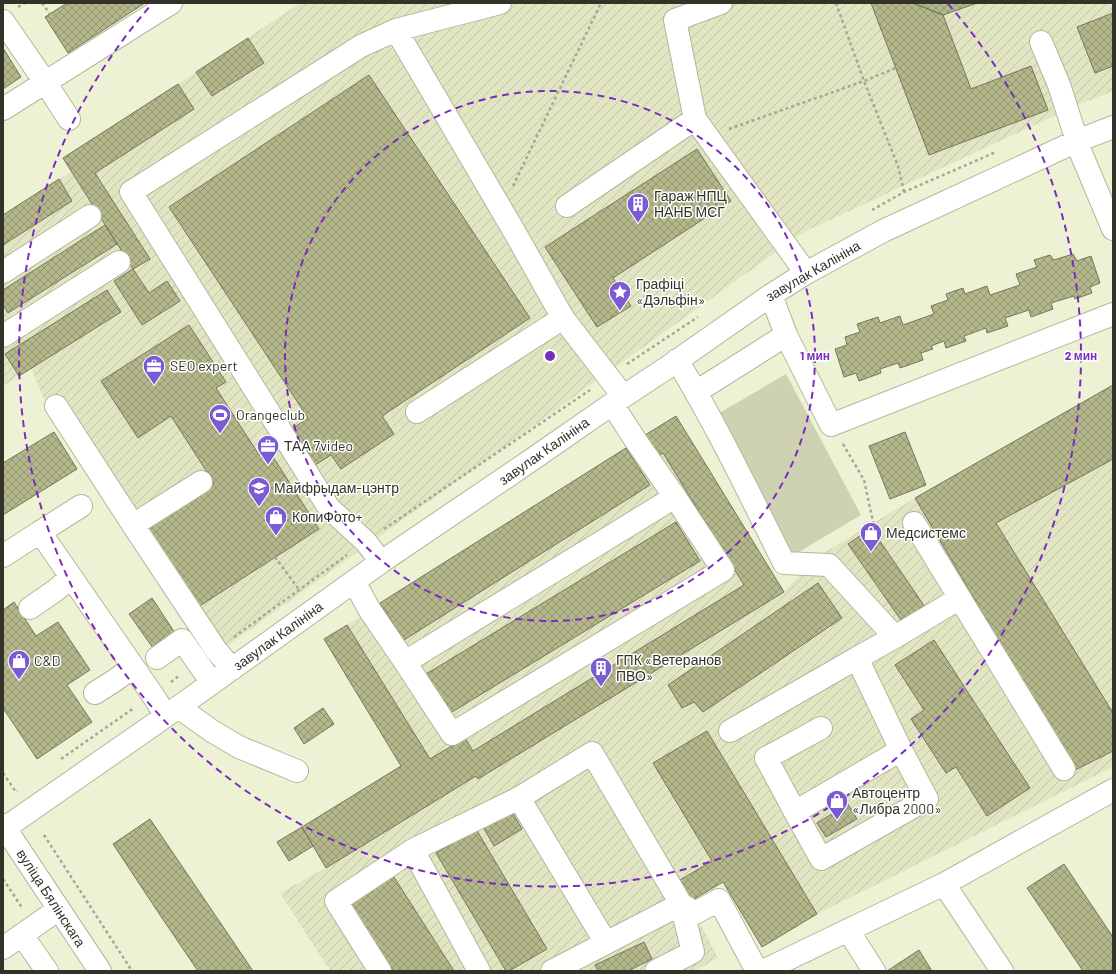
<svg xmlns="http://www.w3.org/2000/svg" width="1116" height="974" font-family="Barlow,sans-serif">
  <defs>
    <pattern id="industrial-furrows" width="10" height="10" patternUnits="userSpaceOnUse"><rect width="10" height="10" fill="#e1e5c2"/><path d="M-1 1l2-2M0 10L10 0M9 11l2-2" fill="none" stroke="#c2c5a7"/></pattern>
    <pattern id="building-cross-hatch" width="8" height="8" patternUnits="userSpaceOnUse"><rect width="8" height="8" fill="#b3b78a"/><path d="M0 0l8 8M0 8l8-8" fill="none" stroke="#929571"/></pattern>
  </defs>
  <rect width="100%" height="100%" fill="#eef2d5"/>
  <path fill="url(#industrial-furrows)" d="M300,3H1113V91L1078,105L804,232L213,656L185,621L43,397L31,368L3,386V215L71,172L63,158L178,84Z
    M1113,385V767L817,914L762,947L723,882L689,902L718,958L694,971H330L280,893L326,868L302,827L401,766L324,639L347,625L380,603L676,416L784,592L817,557L915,498Z"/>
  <path fill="#ced2b3" d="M786,374L861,515L792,556L716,415Z"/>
  <path fill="url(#building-cross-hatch)" stroke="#75775e" d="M67,3H145L68,53L45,17Z
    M871,3H913L943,15L971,89L1031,66L1048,110L929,155Z
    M913,3H977L943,15Z
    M1113,13V66L1095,73L1077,27Z
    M248,38L264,63L212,96L196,72Z
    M3,48L21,77L3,89Z
    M369,75L530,318L382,416L394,434L341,469L331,455L312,467L289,431L308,418L169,207Z
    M178,84L194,109L95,173L150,259L133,269L63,158Z
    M697,149L731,201L613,278L631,306L597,327L545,247Z
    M59,179L72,201L3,245V215Z
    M105,225L117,244L8,313L3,305V290Z
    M1073,254L1077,261L1091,256L1100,283L1090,287L1092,293L1075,299L1074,296L1051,303L1053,309L1031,317L1029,310L1005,318L1008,326L987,333L986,328L964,336L966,341L946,348L944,341L931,346L933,349L921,353L923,360L900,368L898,363L880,369L881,373L859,381L856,373L844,377L835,349L847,345L845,337L860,332L857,324L878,317L880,323L900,316L903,325L934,314L931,306L948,300L946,294L963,288L965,294L987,286L990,295L1020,285L1016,274L1037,267L1034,260L1050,255L1054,260Z
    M133,269L149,293L167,281L180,301L142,325L114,281Z
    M107,290L121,312L19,376L5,354Z
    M189,325L226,382L216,388L259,455L268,449L319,529L198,607L146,527L214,483L171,416L138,438L101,381Z
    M1113,385V459L996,523L1113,713V751L1075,770L915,498Z
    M676,416L784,592L478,779L476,776L326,868L302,827L401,766L324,639L347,625L430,759L465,738L473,751L744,585L663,453L658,457L645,435Z
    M54,432L77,469L3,515V463Z
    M905,432L926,485L890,499L869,446Z
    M626,448L650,485L404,640L380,603Z
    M676,522L700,561L447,715L423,676Z
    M871,528L925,607L903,623L848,544Z
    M818,583L842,618L703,712L694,702L682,708L668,685Z
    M152,598L175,633L153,648L129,614Z
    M14,602L36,636L58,622L90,670L67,685L92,722L37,759L3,708V610Z
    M934,640L1030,788L987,816L956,767L946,773L911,719L924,710L895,665Z
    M323,708L334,724L304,744L294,728Z
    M707,731L817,914L762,947L723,882L689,902L677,882L712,861L653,763Z
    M848,804L857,819L826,837L817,823Z
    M511,810L522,829L494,846L483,827Z
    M150,819L253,971H198L160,915L113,844Z
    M302,827L313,846L289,861L277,842Z
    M476,829L547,949L509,971H506L436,853Z
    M1064,864L1113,937V971H1083L1027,888Z
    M392,874L454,971H393L349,902Z
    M644,942L652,959L628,971H598L595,965Z
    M919,950L932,971H887Z"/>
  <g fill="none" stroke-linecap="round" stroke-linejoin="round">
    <g stroke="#b4b79b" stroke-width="24">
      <path id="minor" d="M3,21L45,82L69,119
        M396,30L500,3
        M1041,42L1059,85L1081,153L1113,229
        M3,109L171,3
        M695,119L675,20L721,3
        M567,206L695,119L775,230L806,273
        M3,272L90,216
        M771,295L786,335L831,425L1113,314
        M563,318L623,396
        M3,336L119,262
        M677,360C717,426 750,495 784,563L829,565L895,637L857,658L901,750L795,812L821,859L927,799L901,750
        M696,392L786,335
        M56,406L133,525L216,650L232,669
        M914,523L1064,769
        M133,525L201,482
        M40,532L81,506
        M3,556L40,532L152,694L166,716
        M381,562L366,542L329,508L131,192L361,46L396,30L514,231L563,318L417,412
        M354,581L369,609L405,662L452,734L723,570L675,497L636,441L612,404
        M30,608L56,590L71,577
        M895,637L960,598
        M157,658L182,640L212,683
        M405,662L675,497
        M95,693L114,681L133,667
        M178,707L212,731L239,747L297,771
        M730,731L857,658
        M519,798L606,943
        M795,812L766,758L821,728
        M3,825L100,971
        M5,828L166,716L381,562L527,463L612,404L668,367L771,295L806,273L883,231L1077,141L1113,127
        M413,850L479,971
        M944,884L1002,971
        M681,904L695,913L719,900L757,971
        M848,930L874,971
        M22,935L47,971
        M3,948L59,909
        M380,971L336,901L413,850L519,798L592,753L681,904L693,952L656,971
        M552,971L681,904
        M763,971L944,884L1113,790"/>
    </g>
    <path stroke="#a4a791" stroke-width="2.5" stroke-dasharray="3 3" stroke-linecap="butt" d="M42,3L50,14
      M836,3L864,81L898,166L904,192
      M18,7L25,3
      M729,129L864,81L896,68
      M513,186L601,3
      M872,210L904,192L996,152
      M627,364L698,317
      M843,444L864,480L876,535
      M384,529L590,390
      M275,557L300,591
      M234,637L347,555
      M171,682L180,675
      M61,759L134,708
      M3,773L16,792L17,791
      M44,835L132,971
      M3,879L23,909"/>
    <use href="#minor" stroke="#fff" stroke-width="22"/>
  </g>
  <g fill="none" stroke="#7b2cbf" stroke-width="2" stroke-dasharray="7 5">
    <circle cx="550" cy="356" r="265"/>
    <path d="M948 4A531 531 0 1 1 152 4"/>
  </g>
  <defs>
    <g id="building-pin" transform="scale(1.15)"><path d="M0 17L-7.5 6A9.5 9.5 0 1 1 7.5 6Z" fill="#7c5ad5" stroke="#fff"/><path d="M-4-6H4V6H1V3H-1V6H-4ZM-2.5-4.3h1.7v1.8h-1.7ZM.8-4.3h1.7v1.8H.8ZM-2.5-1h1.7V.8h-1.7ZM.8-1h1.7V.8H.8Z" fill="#fff"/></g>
    <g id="sight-pin" transform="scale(1.15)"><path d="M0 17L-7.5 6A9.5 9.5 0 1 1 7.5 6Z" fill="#7c5ad5" stroke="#fff"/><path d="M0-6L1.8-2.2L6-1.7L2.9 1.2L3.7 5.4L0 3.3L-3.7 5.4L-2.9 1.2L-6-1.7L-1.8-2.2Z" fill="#fff"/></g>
    <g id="office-pin" transform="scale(1.15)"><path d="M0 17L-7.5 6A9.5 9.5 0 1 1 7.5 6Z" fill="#7c5ad5" stroke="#fff"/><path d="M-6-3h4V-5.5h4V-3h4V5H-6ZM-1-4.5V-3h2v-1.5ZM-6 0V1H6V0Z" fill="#fff"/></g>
    <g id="stadium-pin" transform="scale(1.15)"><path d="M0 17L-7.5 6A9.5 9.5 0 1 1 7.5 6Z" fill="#7c5ad5" stroke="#fff"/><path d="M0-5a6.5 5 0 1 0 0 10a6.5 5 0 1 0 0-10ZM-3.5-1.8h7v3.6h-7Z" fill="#fff"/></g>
    <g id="school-pin" transform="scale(1.15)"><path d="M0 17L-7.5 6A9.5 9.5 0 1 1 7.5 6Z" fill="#7c5ad5" stroke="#fff"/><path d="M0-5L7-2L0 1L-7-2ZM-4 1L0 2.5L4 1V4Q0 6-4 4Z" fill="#fff"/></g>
    <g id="shop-pin" transform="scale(1.15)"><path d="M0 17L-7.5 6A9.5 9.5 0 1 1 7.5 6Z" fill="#7c5ad5" stroke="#fff"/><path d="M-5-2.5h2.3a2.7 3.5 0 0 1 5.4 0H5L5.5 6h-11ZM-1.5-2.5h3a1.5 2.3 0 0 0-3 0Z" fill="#fff"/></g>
  </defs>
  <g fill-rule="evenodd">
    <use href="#building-pin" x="638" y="204"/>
    <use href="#sight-pin" x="620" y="292"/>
    <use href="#office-pin" x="154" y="366"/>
    <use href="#stadium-pin" x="220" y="415"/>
    <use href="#office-pin" x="268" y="446"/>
    <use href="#school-pin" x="259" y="488"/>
    <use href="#shop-pin" x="276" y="517"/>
    <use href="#shop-pin" x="871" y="533"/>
    <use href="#shop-pin" x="19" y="661"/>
    <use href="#building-pin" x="601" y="668"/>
    <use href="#shop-pin" x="837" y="801"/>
  </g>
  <g text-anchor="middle" stroke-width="3" stroke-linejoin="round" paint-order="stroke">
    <g font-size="14" fill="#323328" stroke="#fff" text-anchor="start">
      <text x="654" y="201">Гараж НПЦ<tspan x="654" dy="16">НАНБ МСГ</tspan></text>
      <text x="636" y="289">Графіці<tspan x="636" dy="16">«Дэльфін»</tspan></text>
      <text x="170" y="371">SEO expert</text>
      <text x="236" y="420">Orangeclub</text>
      <text x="284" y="451">ТАА 7video</text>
      <text x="274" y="493">Майфрыдам-цэнтр</text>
      <text x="292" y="522">КопиФото+</text>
      <text x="886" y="538">Медсистемс</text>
      <text x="616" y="665">ГПК «Ветеранов<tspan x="616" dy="16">ПВО»</tspan></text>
      <text x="34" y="666">C&amp;D</text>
      <text x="852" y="798">Автоцентр<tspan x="852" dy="16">«Либра 2000»</tspan></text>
    </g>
    <g font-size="14" fill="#323328" stroke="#fff">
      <text transform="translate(813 271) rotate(-30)" y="5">завулак Калініна</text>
      <text transform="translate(544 451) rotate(-35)" y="5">завулак Калініна</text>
      <text transform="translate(278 636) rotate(-36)" y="5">завулак Калініна</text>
      <text transform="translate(51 898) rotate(57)" y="5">вуліца Бялінскага</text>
    </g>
  </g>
  <circle cx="550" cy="356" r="6" fill="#7b2cbf" stroke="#fff" stroke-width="2"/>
  <g font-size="12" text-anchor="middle" font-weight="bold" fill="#7b2cbf" stroke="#fff" stroke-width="3" stroke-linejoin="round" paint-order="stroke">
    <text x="815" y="360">1 мин</text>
    <text x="1081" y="360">2 мин</text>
  </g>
  <rect width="1116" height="974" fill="none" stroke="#323328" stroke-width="8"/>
</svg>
